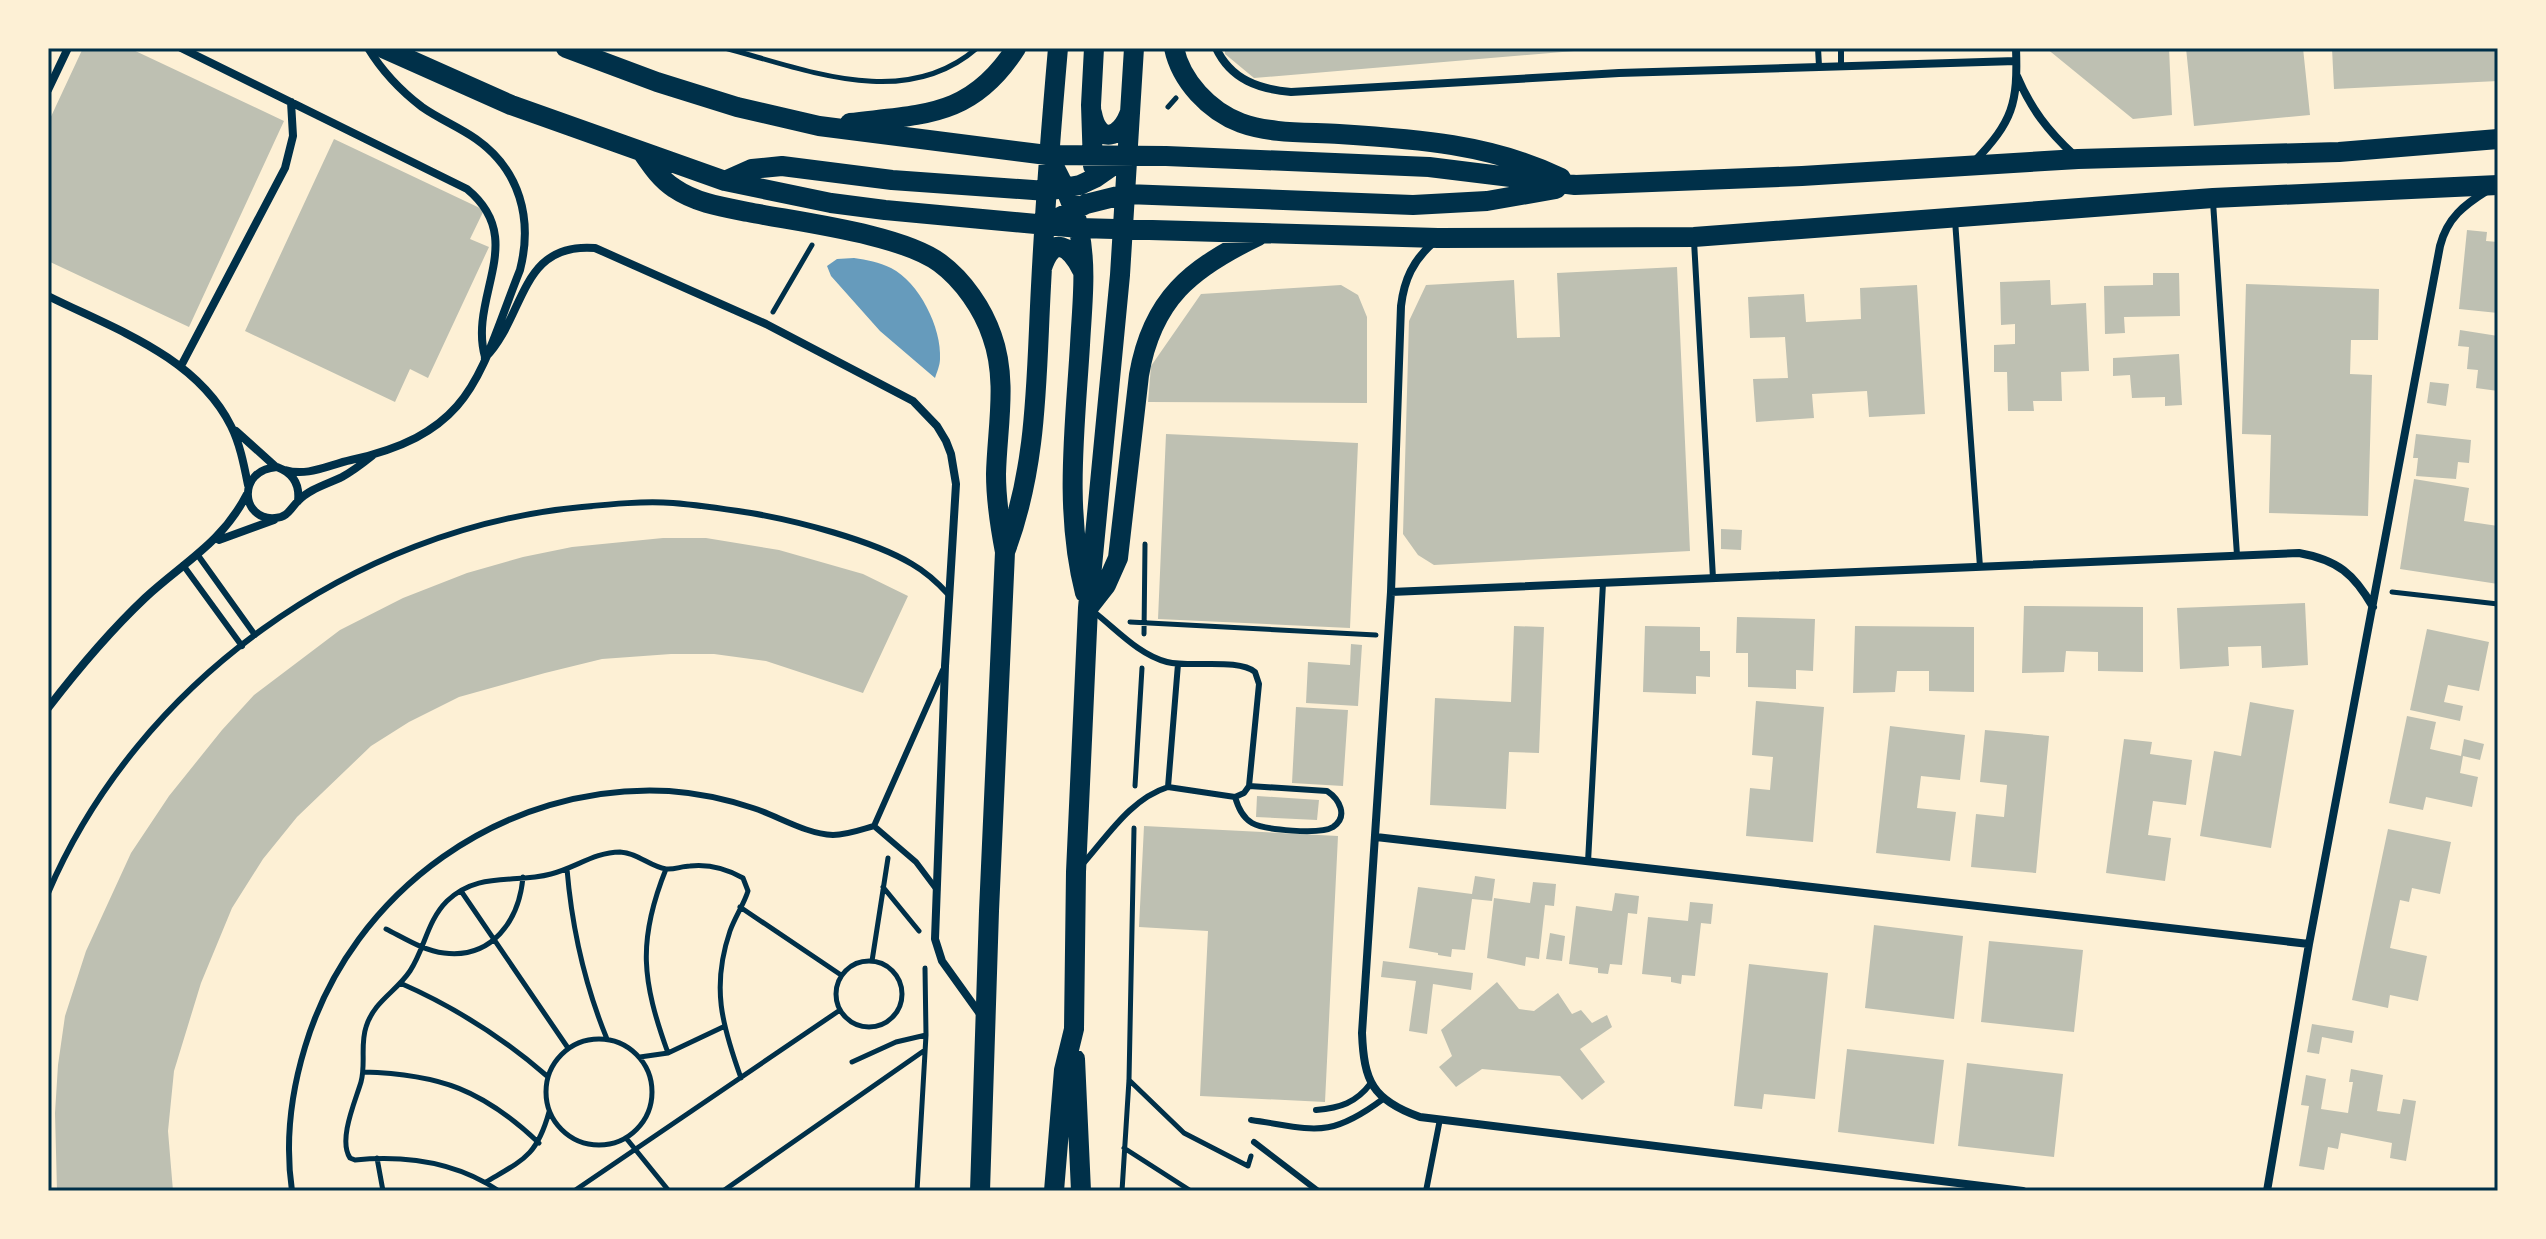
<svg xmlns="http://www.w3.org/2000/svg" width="2546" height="1239" font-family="'Playfair Display',serif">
  <rect width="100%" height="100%" fill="#fdf0d5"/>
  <path fill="#669bbc" d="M854,258C867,260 879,262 891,268C919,282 942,328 940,359C940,365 937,372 935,378L880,331L831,276L827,266L837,259Z"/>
  <path fill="#bec0b2" d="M83,48H129L284,121L189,327L48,261V123Z
    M1225,48H1586V50L1254,78L1225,54Z
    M2046,48H2169L2172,115L2133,119Z
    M2186,48H2303L2310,115L2194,126Z
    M2332,48H2498V81L2334,89Z
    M334,139L484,210L470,239L489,247L428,378L410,369L395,402L245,331Z
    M2467,230L2487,232L2486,241L2498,242V313L2459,309Z
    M1677,267L1690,551L1434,565L1418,555L1403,534L1409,321L1426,285L1514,280L1517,338L1560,337L1557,273Z
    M2153,273H2179L2180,316L2124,317L2125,333L2105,334L2104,286L2153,285Z
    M2050,280L2051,305L2086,303L2089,371L2061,372L2062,401H2033L2034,411H2008L2007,372H1994V345L2015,344V324L2001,325L2000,282Z
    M2246,284L2379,289L2378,340H2351L2350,374L2372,375L2368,516L2269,513L2271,435L2242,434Z
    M1341,285L1358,295L1367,317V403L1148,402L1151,366L1201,294Z
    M1917,285L1925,414L1869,417L1867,391L1812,394L1814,418L1756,422L1753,379L1788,378L1785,337L1750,338L1748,297L1804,294L1806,322L1861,319L1860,288Z
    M2460,330L2498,336V391L2476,388L2478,370L2467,369L2469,347L2458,346Z
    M2179,354L2182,405L2165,406V397L2132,398L2130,375L2113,376V358Z
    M2430,382L2449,384L2446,406L2427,403Z
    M1166,434L1358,443L1350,628L1158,619Z
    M2416,434L2471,440L2469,463L2458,462L2456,479L2416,476L2418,458H2413Z
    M2414,479L2469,488L2464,521L2498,526V584L2400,569Z
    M1721,529L1742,530L1741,550L1721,549Z
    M663,538H706L779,550L863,574L908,596L863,693L766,661L714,654H671L602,659L545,673L459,697L409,722L371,746L297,817L263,859L232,908L201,983L174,1071L168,1131L173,1191H57L55,1113L58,1065L65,1016L86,951L131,853L169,796L222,730L254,695L340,630L403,598L467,573L523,557L572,547Z
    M2305,603L2308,665L2262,668L2261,646L2228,647L2229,666L2180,669L2177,608Z
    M2024,606L2143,607V672L2098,671V652L2066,651L2064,672L2022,673Z
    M1737,617L1815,619L1813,671L1796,670V689L1748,687V653H1736Z
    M1514,626L1544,627L1539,753L1509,752L1506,809L1430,805L1435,698L1511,702Z
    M1645,626L1700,627V651H1710V677L1696,676V694L1643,692Z
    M1855,626L1974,627V692L1929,691V671H1897L1895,692L1853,693Z
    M2427,629L2489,642L2479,691L2448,685L2444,702L2463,706L2460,721L2410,710Z
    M1351,644L1362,645L1358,706L1306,703L1308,662L1350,665Z
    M1756,701L1824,707L1813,842L1746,836L1750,788L1770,790L1773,757L1752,755Z
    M2250,702L2294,710L2271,848L2200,836L2214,751L2241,756Z
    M1296,707L1348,710L1343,786L1292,783Z
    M2407,716L2436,722L2430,749L2461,756L2464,739L2484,744L2480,760L2463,756L2460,773L2478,777L2472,807L2426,797L2423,810L2389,803Z
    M1890,726L1965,735L1960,780L1921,776L1917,808L1956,812L1950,861L1876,853Z
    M1985,730L2049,736L2036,873L1971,867L1976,814L2004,817L2007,785L1980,782Z
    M2124,739L2152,742L2150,754L2192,760L2186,805L2153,801L2148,835L2171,838L2165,881L2106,873Z
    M1257,796L1319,800L1317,820L1256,817Z
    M1144,826L1338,836L1325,1102L1200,1096L1208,931L1139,927Z
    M2388,829L2451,842L2440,894L2412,888L2409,902L2400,900L2390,948L2427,956L2418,1001L2390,995L2388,1008L2352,1000Z
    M1475,876L1495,879L1492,901L1472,899L1465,950L1452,949L1451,957L1438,955V953L1409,948L1418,887L1472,894Z
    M1533,882L1556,884L1554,906L1545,905L1539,959L1526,957L1525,966L1487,958L1494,898L1530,903Z
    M1615,893L1639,896L1637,914L1628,913L1622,965L1610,964L1608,974L1598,973V968L1569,964L1576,906L1612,911Z
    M1690,902L1713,904L1711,924L1701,923L1695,976L1682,975L1681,984L1671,982V977L1642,974L1648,917L1688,921Z
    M1874,925L1963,936L1954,1019L1865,1008Z
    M1550,933L1565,936L1562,961L1546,959Z
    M1989,941L2083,950L2074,1032L1981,1022Z
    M1383,961L1473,973L1471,990L1433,984L1427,1034L1409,1031L1416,981L1381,977Z
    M1749,964L1828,973L1815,1099L1764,1094L1762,1109L1734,1106Z
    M1497,982L1519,1009L1534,1011L1558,993L1572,1014L1581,1010L1592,1023L1607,1015L1612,1027L1580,1049L1605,1082L1582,1100L1560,1076L1482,1069L1456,1087L1439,1067L1452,1056L1441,1030Z
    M2312,1024L2354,1031L2352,1043L2322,1037L2319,1054L2307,1052Z
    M1847,1049L1944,1060L1934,1144L1838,1132Z
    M1967,1063L2063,1074L2054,1157L1958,1146Z
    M2351,1069L2383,1075L2377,1111L2400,1114L2403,1099L2416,1101L2406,1161L2390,1158L2392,1143L2341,1133L2338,1149L2328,1147L2324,1170L2299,1166L2309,1106L2301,1105L2306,1075L2326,1079L2321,1109L2348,1113L2353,1082H2349Z"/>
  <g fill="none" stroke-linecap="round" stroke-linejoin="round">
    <path stroke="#003049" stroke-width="5" d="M725,48C807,70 905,111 977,48
      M1168,107L1176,98
      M773,312L812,245
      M2392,592L2498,604
      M1130,622L1376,635
      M1144,634L1145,544
      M1135,786L1142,668
      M567,869C572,929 584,983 607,1039
      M666,869C637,941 642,981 668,1053
      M883,887L919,931
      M461,891L568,1048
      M740,907L841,975
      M386,929C404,938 424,951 444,953C492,959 519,921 523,877
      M872,961L888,858
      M836 994a33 33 0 1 1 66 0a33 33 0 1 1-66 0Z
      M400,983C455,1007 502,1037 547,1076
      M546 1092a53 53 0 1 1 106 0a53 53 0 1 1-106 0Z
      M640,1057L668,1053L723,1027
      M852,1062L896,1042L926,1035
      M363,1072C440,1074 483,1090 539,1143
      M1129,1080L1184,1133L1248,1166L1251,1156
      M626,1138L669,1191
      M1124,1148L1191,1191
      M377,1158L383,1191
      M486,1182C523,1160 537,1156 549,1112
      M499,1191C456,1162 407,1155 355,1160L350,1158C338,1140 355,1102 361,1082C366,1064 360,1045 366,1027C374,1001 396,992 410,971C425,948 427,921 447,901C478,871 514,884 551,874C575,868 595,852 620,852C638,853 649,866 666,869C674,870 682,866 690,866C708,864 727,869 743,878L748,891C744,904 735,917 730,931C711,987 722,1025 741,1078
      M574,1191L840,1010
      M723,1191L925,1050
      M917,1191L926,1035L925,968
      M1122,1191L1129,1080L1134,828"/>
    <path stroke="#003049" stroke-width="6" d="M1818,48L1819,66
      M1841,48V65
      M2213,202L2237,555
      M1955,220L1980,567
      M1694,241L1713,578
      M197,554L255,635
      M183,565L242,646
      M1168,787L1178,664
      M1235,797C1238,807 1242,817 1252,823C1264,830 1320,835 1333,827C1349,816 1339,799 1327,791L1249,786
      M874,826L916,862L937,890
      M1588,862L1603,583
      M1081,866C1107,837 1130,799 1168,787L1235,797L1244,793L1249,786L1259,684L1255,672C1238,658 1191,668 1167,662C1139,655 1116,629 1094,612
      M48,893C138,682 354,528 582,507C612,504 643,501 673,503C699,505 725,509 751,513C797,521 872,540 912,564C926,572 938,583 949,595
      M1316,1110C1340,1108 1356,1103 1371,1083
      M1251,1120C1314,1129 1328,1140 1383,1099
      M1254,1142L1318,1191
      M292,1191C285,1143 291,1093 305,1047C352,890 505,782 669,791C697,793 726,799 753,808C778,816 806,834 833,835C847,835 860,830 874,826L943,670
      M1426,1191L1440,1119"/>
    <path stroke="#003049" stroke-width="8" d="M181,48L467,189C529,240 468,296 485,357
      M1216,48C1231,80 1259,89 1291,92L1619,73L2016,61
      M2017,76C2031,109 2048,131 2074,155
      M48,90L68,48
      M1974,162C2013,121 2018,104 2016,48
      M1434,242C1413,260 1404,280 1401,306L1391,592L1362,1033C1364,1081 1372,1100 1420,1117L2023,1191
      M48,296C114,329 196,356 231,426C240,444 244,465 248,485
      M485,358C526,316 519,242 595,248L766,324L913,401L937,426L946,441L951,454L956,484L945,666L935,939L942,961L980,1014
      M181,366L285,168L293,136L291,102
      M236,431L276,467
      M285,470C308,477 328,465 351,460C475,432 478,376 520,270C533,219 520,170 476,139C459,127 439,119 422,107C401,91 382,71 368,48
      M298,501C300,484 293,473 277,467C236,470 241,521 275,518C288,517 290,509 298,501C309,489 328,484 342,477C353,471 362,464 372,456
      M219,540L274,520
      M1391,592L2299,553C2338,560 2354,574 2373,607
      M48,708C78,669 109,632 145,598C184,562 222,543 247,494
      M1376,837L2309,944
      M2267,1191L2309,944L2440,246C2447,218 2464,205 2488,190"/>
    <path stroke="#003049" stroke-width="20" d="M383,48L511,105L725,181L831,203L885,210L1079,228L1438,238L1694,237L2213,198L2498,185
      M566,48L657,82L737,107L819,126L1047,155L1166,156L1429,167L1575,185L1802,176L2078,159L2339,152L2498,139
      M1174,48C1181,81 1209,111 1241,123C1271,134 1308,132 1339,134C1416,139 1491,144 1561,178
      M1092,113C1098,145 1121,139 1130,112
      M850,123C925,114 972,117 1016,48
      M642,152C651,165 660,179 674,188C696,203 722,207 748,212C798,222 901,234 940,263C963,280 983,309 992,336C1008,380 997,429 996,474C996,501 1000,526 1005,552
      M1049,157C1061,180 1074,203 1079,230C1087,268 1082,306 1080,345C1075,428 1064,511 1085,593
      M1093,166L1091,105L1094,48
      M725,181L752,169L782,166L892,180L1047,191L1080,185L1095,178L1128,155
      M1044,225L1086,204L1126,194L1413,205L1487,201L1556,189
      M1042,268C1053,234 1070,246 1082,270
      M1088,608L1106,585L1118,558L1139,375C1152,299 1191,268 1258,236
      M1075,1059L1081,1191
      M980,1191L989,911L1005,552C1038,465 1036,378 1041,286C1045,207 1051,128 1058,48
      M1054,1191L1064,1070L1074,1029L1076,872L1088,608L1120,275L1134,48"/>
  </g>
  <rect width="2546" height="1239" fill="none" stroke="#fdf0d5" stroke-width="100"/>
  <rect x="50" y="50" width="2446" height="1139" fill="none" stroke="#003049" stroke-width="3"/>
</svg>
